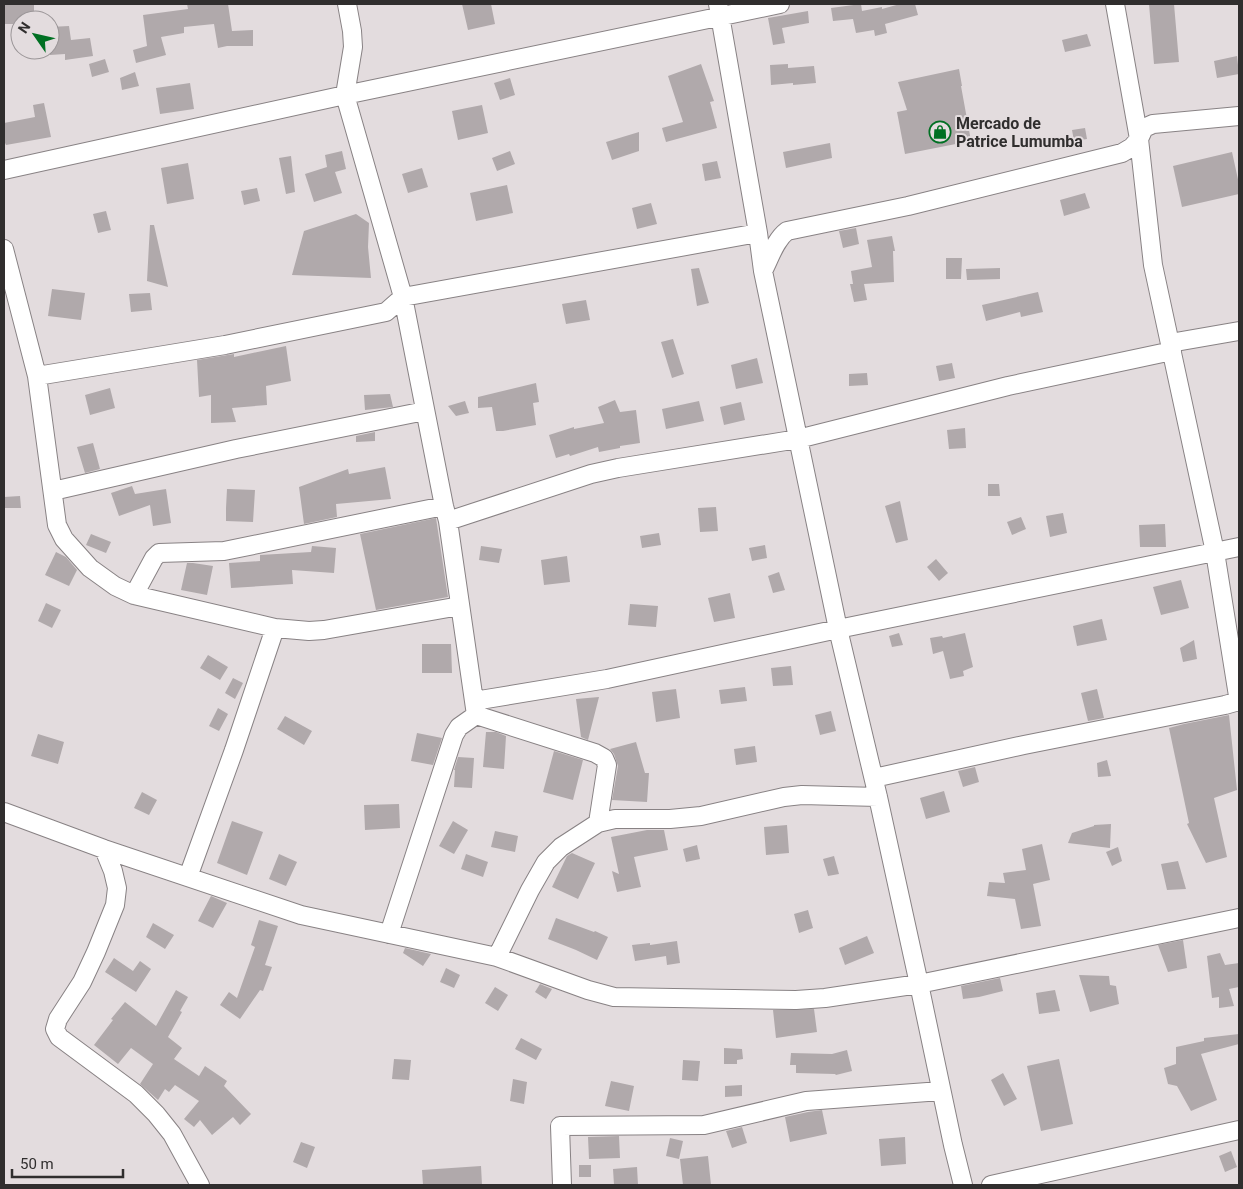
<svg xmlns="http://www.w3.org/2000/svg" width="1243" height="1189" font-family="Roboto,sans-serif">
  <rect width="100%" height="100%" fill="#e3dcde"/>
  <path fill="#b0a9ab" d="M4,4H34V20H20V24H4Z
    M187,4H228L232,31L253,30V46H227L218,48L214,24L184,27V33L161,37L166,55L136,63L133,50L147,46L143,15L188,9Z
    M462,4H491L495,24L468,30Z
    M861,4L862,11L882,7V9L900,4H915L918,15L885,24L887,33L875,36L874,30L856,33L853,19L833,21L831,8Z
    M1149,4H1174L1179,62L1154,64Z
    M808,11L809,23L782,28L785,43L773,45L768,18Z
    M69,26L71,40L90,38L93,56L65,60V54L50,55V27Z
    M1087,34L1091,46L1065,52L1062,40Z
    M1237,56L1239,74L1217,78L1214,61Z
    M105,59L109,72L92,77L89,64Z
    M701,64L714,101L710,102L717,128L666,142L662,128L683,122L668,76Z
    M788,64V68L814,66L816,83L793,85V83L771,85L770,65Z
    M959,69L962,86H961L971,141L905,154L897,112L907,110L898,82Z
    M135,72L139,86L122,90L120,78Z
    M510,78L515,95L500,100L494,83Z
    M190,83L194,109L160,114L156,88Z
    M44,103L51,137L6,145L5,143L4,144V123L35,117L33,105Z
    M482,105L488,133L458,140L452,111Z
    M1085,128L1087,139L1074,141L1072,130Z
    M639,132V151L612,160L606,142Z
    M830,143L832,158L786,168L783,152Z
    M342,151L346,169L335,172L342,193L314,202L305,174L327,167L325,155Z
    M510,151L515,164L497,171L492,158Z
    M1232,152L1239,184V194L1182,207L1173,166Z
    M291,156L295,192L286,194L279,158Z
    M717,161L721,178L705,181L702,164Z
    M188,163L194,199L167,204L161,168Z
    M422,168L428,187L408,193L402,174Z
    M507,185L513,213L476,221L470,193Z
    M257,188L260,201L244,205L241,191Z
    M1085,193L1090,208L1064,216L1060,200Z
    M651,203L657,224L637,229L632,208Z
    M106,211L111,230L98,233L93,214Z
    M356,214L369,223L368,247L371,278L292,275L304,231Z
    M150,225H154L168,287L147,281Z
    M856,228L859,244L843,248L839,231Z
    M892,236L895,251H893L894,282L864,284L867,300L854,302L850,284H853L851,271L872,267L867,240Z
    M946,258H962L961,279H946Z
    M699,268L709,303L697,306L691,269Z
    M1000,268V279L967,280L966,269Z
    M52,289L85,293L81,320L48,316Z
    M1038,292L1043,312L1021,317L1020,312L986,321L982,305Z
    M150,293L152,310L131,312L129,294Z
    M586,300L590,320L566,324L562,304Z
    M673,339L684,374L672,378L661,342Z
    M286,346L291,381L266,386L267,405L232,408L236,422L211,423V395L199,397L197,360L234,354V357Z
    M757,358L763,383L736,389L731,365Z
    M952,363L955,378L939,381L936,366Z
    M867,373L868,385L849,386V374Z
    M536,383L539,402L533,403L536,425L503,431H496L492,407L478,408V397Z
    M110,388L115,408L90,415L85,395Z
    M390,394L393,407L365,410L364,395Z
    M615,400L620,412L636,410L640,443L620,446V448L599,452L598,447L570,456L569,454L556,458L549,435L574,427V429L604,423L598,407Z
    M465,401L469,413L456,416L448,406Z
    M699,401L704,421L666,429L662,409Z
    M741,402L745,420L724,425L720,407Z
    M965,428L966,448L949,449L947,430Z
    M375,432V441L356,442V436Z
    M93,443L100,469L85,473L77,447Z
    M385,467L391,499L336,504L337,517L304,524L299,487L348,469L349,474Z
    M988,484H999L1000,496H988Z
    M132,486L135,494L166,489L171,523L153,526L150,505L119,516L111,493Z
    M227,489L255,490L253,522L226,521V508Z
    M20,496L21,508H4V497Z
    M900,501L908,540L896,543L885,506Z
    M716,507L718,531L700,532L698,508Z
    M1063,513L1067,533L1050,537L1046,516Z
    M1021,517L1026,529L1012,535L1007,522Z
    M436,518L448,597L376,610L360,534Z
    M1165,524L1166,547H1140L1139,525Z
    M659,533L661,545L642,548L640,536Z
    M91,534L111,542L106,553L86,545Z
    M765,545L767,558L752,561L749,548Z
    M312,546L336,548L334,573L292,570L293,584L231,588L229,563L260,561V555L311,552Z
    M481,546L502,549L499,563L479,560Z
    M56,552L66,557L77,570L69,586L45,575Z
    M567,556L570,582L544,585L541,560Z
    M936,559L948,573L939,581L927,567Z
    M187,563H193L213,566L207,595L181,590Z
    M779,572L785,590L773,593L768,576Z
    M1181,580L1189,608L1161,615L1153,587Z
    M730,593L735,618L714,622L708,598Z
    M46,603L61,610L52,628L38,621Z
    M630,604L658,606L656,627L628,625Z
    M1102,619L1107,640L1077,646L1073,626Z
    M899,633L903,645L892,647L889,636Z
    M965,633L973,667L963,671L964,676L950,679L943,651L933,654L930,638L942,636L943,638Z
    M1194,640L1197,659L1183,662L1180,648Z
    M422,644H451L452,673H422Z
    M208,655L228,667L220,680L200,668Z
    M791,666L793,685L773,686L771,668Z
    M233,678L243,683L235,699L225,693Z
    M745,687L747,701L721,704L719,690Z
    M676,689L680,718L656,722L652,692Z
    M1097,689L1104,718L1088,721L1081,693Z
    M599,697L588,740L581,737L576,699Z
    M218,708L228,714L219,731L209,726Z
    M831,711L836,731L820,735L815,715Z
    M1229,715L1237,790L1214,798L1227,857L1206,863L1187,824L1189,823L1169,728L1184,724Z
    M285,716L312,731L304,745L277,729Z
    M486,732H496L506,736L504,769L483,767Z
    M417,733L442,738L433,765L411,761Z
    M38,734L64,742L58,764L31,756Z
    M636,742L645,773H649L647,802L612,800L618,766L614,754L610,749Z
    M755,746L757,762L736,765L734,749Z
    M554,751L583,760L573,800L543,792Z
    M458,757L474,758L472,788L454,787L455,770H454Z
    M1107,760L1111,776L1098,777L1097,763Z
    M975,767L979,782L963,787L958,771Z
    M944,791L950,812L926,819L920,798Z
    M142,792L157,800L149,815L134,808Z
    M399,804L400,828L365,830L364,805Z
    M232,821L263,832L247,875L217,863Z
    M453,821L468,830L454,854L439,846Z
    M1111,824L1110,848L1068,843L1072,833L1094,826V825Z
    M787,825L789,853L766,855L764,827Z
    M647,830H664L668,850L634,857L641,887L617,892L612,871L619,874L611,837Z
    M495,831L518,836L515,852L491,847Z
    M1042,844L1050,880L1033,884L1041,926L1021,929L1015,899L987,896L989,882L1005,883L1003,873L1026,870L1022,849Z
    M697,845L700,859L686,862L683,849Z
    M1118,847L1122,861L1112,866L1106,852Z
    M572,853L595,863L578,899L552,887L567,856Z
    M279,854L297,862L286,886L269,879Z
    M466,854L488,862L483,877L461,869Z
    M834,856L839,874L828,876L823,859Z
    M1178,861L1186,889L1167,890L1161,864Z
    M211,896L227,903L213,928L198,921Z
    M808,910L813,928L799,933L794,914Z
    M556,918L594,932L595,931L608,937L597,960L576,950L548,939Z
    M259,920L278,926L265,965L272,967L263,991L260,990L240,1019L220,1005L229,992L237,998L255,947L251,945Z
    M153,923L174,935L165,949L146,937Z
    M867,936L874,953L845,965L839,948Z
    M1183,940L1187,968L1168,972L1158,945Z
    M677,941L680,963L667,965L666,956L635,961L632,945L650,943V945Z
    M405,948L431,954L423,966L403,953Z
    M1220,953L1225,965L1239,963V987L1229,989L1234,1006L1219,1008V997L1212,998L1207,956Z
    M114,958L133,971L140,961L151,969L136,992L105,972Z
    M446,968L460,975L454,988L440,982Z
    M1079,975L1109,976L1110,985L1116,986L1119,1004L1090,1012Z
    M1000,978L1003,991L979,997L963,999L961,986Z
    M540,984L552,989L546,999L535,992Z
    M495,987L508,995L498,1011L485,1003Z
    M176,990L188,997L180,1011L182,1012L168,1037L182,1048L174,1059L199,1076L205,1066L227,1081L224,1086L251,1114L240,1125L233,1117L212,1135L200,1120L194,1127L184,1119L199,1101L175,1085L169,1092L165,1089L158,1100L140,1084L153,1064L131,1048L118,1064L94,1045L113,1020L111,1019L125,1002L156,1026Z
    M1055,990L1060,1011L1039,1014L1036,993Z
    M814,1009L817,1032L776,1038L773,1010Z
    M1239,1034V1044L1201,1054L1217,1100L1191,1111L1177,1086L1168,1084L1164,1068L1176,1064V1047L1204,1041V1038Z
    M521,1038L542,1049L536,1060L515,1049Z
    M724,1048L742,1049L743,1059L737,1060V1064H724Z
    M847,1050L852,1071L836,1075L835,1074L796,1073V1065H790L791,1053L832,1054Z
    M394,1059L411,1060L409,1080L392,1079Z
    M1059,1059L1073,1124L1041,1131L1027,1066Z
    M683,1060L700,1061L698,1081L682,1080Z
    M1003,1073L1017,1099L1004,1106L991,1080Z
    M513,1079L527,1082L524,1104L510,1101Z
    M611,1081L634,1086L629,1111L605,1106Z
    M742,1085V1096L725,1097V1086Z
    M822,1110L827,1134L790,1142L785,1117L808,1112Z
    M742,1127L747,1143L732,1148L726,1131Z
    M619,1136L620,1158L589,1159L588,1137Z
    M905,1137L906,1164L881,1166L879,1139Z
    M670,1138L683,1141L679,1159L666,1156Z
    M301,1142L315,1147L307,1168L293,1162Z
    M1231,1151L1237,1167L1225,1172L1219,1156Z
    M708,1156L711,1185H683L680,1159Z
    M579,1165H591V1177H579Z
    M481,1166L482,1185H423L422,1170Z
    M637,1167L638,1185H614L613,1169Z"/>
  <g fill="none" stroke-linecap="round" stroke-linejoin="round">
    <g stroke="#888284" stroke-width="20">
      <path id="minor" d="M347,4L352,31L353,47L345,95L403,297L444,506L448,521L476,715
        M718,4L758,233L763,271L838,629L878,797L919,984L953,1145L963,1185
        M1115,4L1139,139L1153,265L1215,552L1239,702
        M4,170L345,95L780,4
        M4,249L37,376L57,525L64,539L90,568L115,586L134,595L275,628L309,631L324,630L460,606
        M763,271C770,258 775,240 787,231L908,206L1122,153L1132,147L1139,139L1144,128L1153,124L1239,116
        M1170,343L1239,331
        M37,376L225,345L386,312L403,297L758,233
        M53,491L236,449L425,411
        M448,521L591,474L618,468L798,439L1008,386L1172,351
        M134,595L154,558L159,553L224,551L444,506
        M474,701L607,679L838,629L1239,547
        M476,715L595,753L604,758L607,765L598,823
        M874,778L1024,745L1225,705L1239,701
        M4,812L104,849L301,915L497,957L588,990L614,997L796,1000L825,998L919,984L1239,918
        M104,849L113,871L117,888L115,905L96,952L82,982L58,1019L55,1029L59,1037L136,1094L156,1114L172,1134L200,1185
        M188,877L234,750L275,628
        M389,934L454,735L459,727L476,715
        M497,957L530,890L546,862L561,847L598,823L615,819H670L701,816L784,797L802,795L878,797
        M562,1185L560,1126L704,1125L806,1101L941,1091
        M991,1185L1239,1130"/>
    </g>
    <use href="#minor" stroke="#fff" stroke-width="18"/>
  </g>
  <defs>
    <g id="shop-ring" transform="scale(1.125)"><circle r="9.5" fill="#e3dcde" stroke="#007023" stroke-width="1.5"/><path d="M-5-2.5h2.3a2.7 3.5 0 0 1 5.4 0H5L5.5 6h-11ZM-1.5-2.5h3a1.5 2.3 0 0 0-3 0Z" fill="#007023"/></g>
  </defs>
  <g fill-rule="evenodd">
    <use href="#shop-ring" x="940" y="132"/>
  </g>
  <g text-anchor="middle" stroke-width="4" stroke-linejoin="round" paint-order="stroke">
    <g font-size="16" font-weight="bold" fill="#302e2e" stroke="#e3dcde" text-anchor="start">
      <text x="956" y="129">Mercado de<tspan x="956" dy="18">Patrice Lumumba</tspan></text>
    </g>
  </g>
  <rect width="1243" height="1189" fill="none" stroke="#302e2e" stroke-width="10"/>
  <g transform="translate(35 35) rotate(304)"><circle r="24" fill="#e3dcde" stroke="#9b9698"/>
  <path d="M0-4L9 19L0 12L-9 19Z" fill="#007023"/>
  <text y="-8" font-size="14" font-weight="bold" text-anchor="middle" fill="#302e2e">N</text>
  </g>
  <path d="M12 1169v8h111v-8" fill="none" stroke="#302e2e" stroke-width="2.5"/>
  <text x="20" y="1169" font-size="15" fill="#302e2e" stroke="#e3dcde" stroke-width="4" paint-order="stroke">50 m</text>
</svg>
